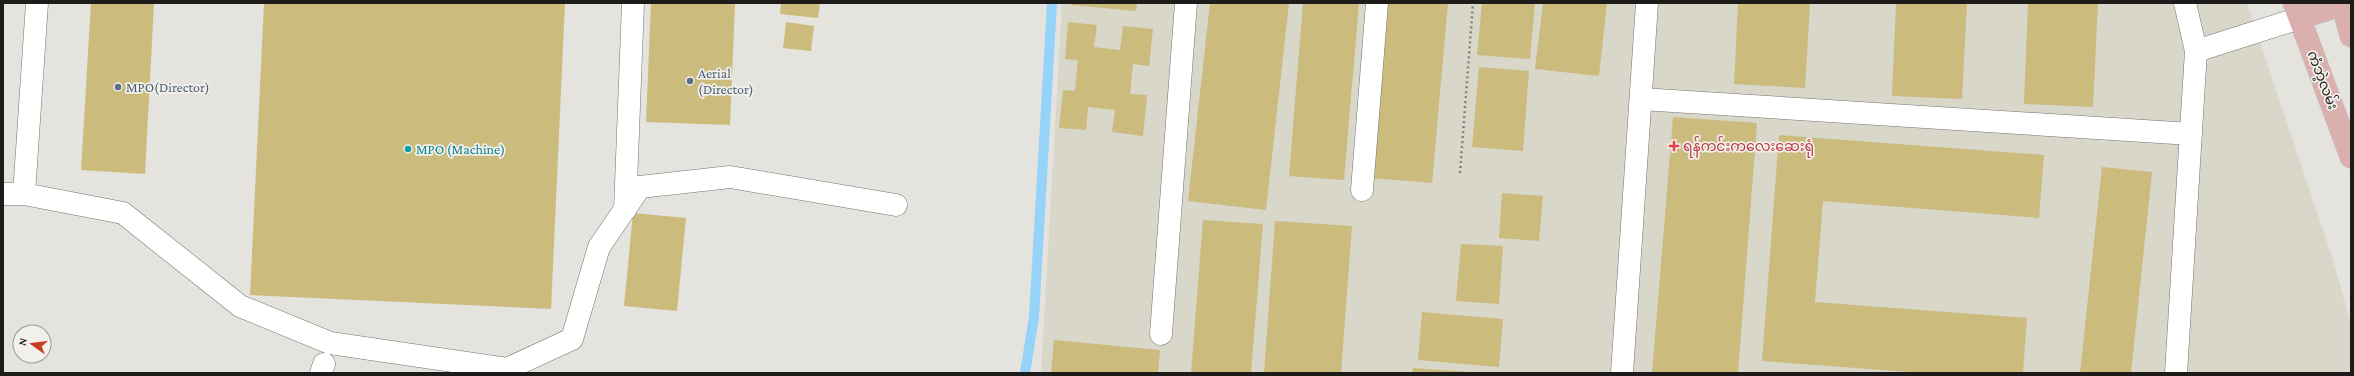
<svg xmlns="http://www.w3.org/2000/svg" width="2354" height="376" font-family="'Crimson Pro','Noto Sans Myanmar',serif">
  <rect width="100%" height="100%" fill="#e4e3de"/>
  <path fill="#d9d6ca" d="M1062,3H2247L2333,260L2351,324V373H1041Z"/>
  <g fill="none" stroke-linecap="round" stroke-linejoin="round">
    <path stroke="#95d3f9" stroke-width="10" d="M1025,373L1034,317L1052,3"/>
  </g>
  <path fill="#cbbb7d" d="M91,3H154L145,174L81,170Z
    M264,3H565L551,309L250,295Z
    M651,3H735L730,125L646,122Z
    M781,3H820L818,18L780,14Z
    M1071,3H1137L1136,11L1071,5Z
    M1210,3H1289L1266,210L1188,201Z
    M1303,3H1359L1344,180L1289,176Z
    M1386,3H1448L1432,183L1370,178Z
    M1482,3H1535L1530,59L1477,55Z
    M1543,3H1607L1599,76L1535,69Z
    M1738,3H1810L1805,88L1734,84Z
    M1896,3H1967L1962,99L1892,96Z
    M2028,3H2098L2093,107L2024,104Z
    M786,22L814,26L811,51L783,48Z
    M1068,22L1097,25L1094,47L1120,50L1123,26L1153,29L1149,66L1133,64L1130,94L1147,95L1143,136L1112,132L1115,110L1088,107L1086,130L1059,128L1063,90L1075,91L1078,60L1065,59Z
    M1479,67L1529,71L1523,151L1472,147Z
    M1673,117L1757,123L1738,373H1652Z
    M1779,135L2044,155L2039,218L1823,201L1815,302L2027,318L2023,373H1923L1762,361Z
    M2102,167L2152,172L2131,373H2080Z
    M1502,193L1543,196L1539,241L1499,238Z
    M633,213L686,218L677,311L624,306Z
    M1203,220L1263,224L1251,373H1191Z
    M1275,221L1352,226L1341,373H1264Z
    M1461,244L1503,246L1499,304L1456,301Z
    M1422,312L1503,319L1499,367L1418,360Z
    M1054,340L1160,350L1158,373H1051Z
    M1413,368L1470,372V373H1412Z"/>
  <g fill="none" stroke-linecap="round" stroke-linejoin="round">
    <g stroke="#74746f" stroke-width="23">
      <path id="minor" d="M2196,51L2300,18
        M1641,99L2191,134
        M1362,190L1377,3
        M3,194H24L37,3
        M24,194L123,213L240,306L330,343L507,369L572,339L599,247L640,187L730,177L896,205
        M625,210L633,3
        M1161,334L1186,3
        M321,373L324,364
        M1622,373L1647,3
        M2176,373L2196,51L2185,3"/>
    </g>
    <g stroke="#c0bfbf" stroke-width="23">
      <path id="major" d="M2294,3L2351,157
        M2342,3L2351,36
        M2300,18L2342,5"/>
    </g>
    <path stroke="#82817e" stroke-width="2.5" stroke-dasharray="2 3" stroke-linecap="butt" d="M1460,173L1473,3"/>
    <use href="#minor" stroke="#fff" stroke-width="22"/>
    <use href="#major" stroke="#dbafad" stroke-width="22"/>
  </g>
  <g fill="#5c6f8a" stroke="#f1f0eb" stroke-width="1.5">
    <circle cx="690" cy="81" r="4"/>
    <circle cx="118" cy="87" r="4"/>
  </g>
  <path fill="#e0444e" stroke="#f1f0eb" stroke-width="1.5" d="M1672 140h4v4h4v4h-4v4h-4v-4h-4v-4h4z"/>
  <circle fill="#0f9aa8" stroke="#f1f0eb" stroke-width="1.5" cx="408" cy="149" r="4"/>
  <g text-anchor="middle" stroke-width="3.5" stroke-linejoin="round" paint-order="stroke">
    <g font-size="14" fill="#4e5e75" stroke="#f1f0eb" text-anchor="start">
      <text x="698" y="78">Aerial<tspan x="698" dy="16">(Director)</tspan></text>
      <text x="126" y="92">MPO(Director)</text>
    </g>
    <g font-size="14" fill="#1d1c1b" stroke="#f1f0eb">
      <text transform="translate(2323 80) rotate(69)" y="5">ကံဘဲ့လမ်း</text>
    </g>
    <g font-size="14" fill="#be3a42" stroke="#f1f0eb" text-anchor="start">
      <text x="1683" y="151">ရန်ကင်းကလေးဆေးရုံ</text>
    </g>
    <g font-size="14" fill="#0d838f" stroke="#f1f0eb" text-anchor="start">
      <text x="416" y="154">MPO (Machine)</text>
    </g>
  </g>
  <rect width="2354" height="376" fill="none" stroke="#1d1c1b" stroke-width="8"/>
  <g transform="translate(32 344) rotate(284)"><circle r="19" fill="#f1f0eb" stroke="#9c9b98"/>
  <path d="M0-3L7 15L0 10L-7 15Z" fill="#c83e20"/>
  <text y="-6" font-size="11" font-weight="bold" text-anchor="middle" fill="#1d1c1b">N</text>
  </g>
</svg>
